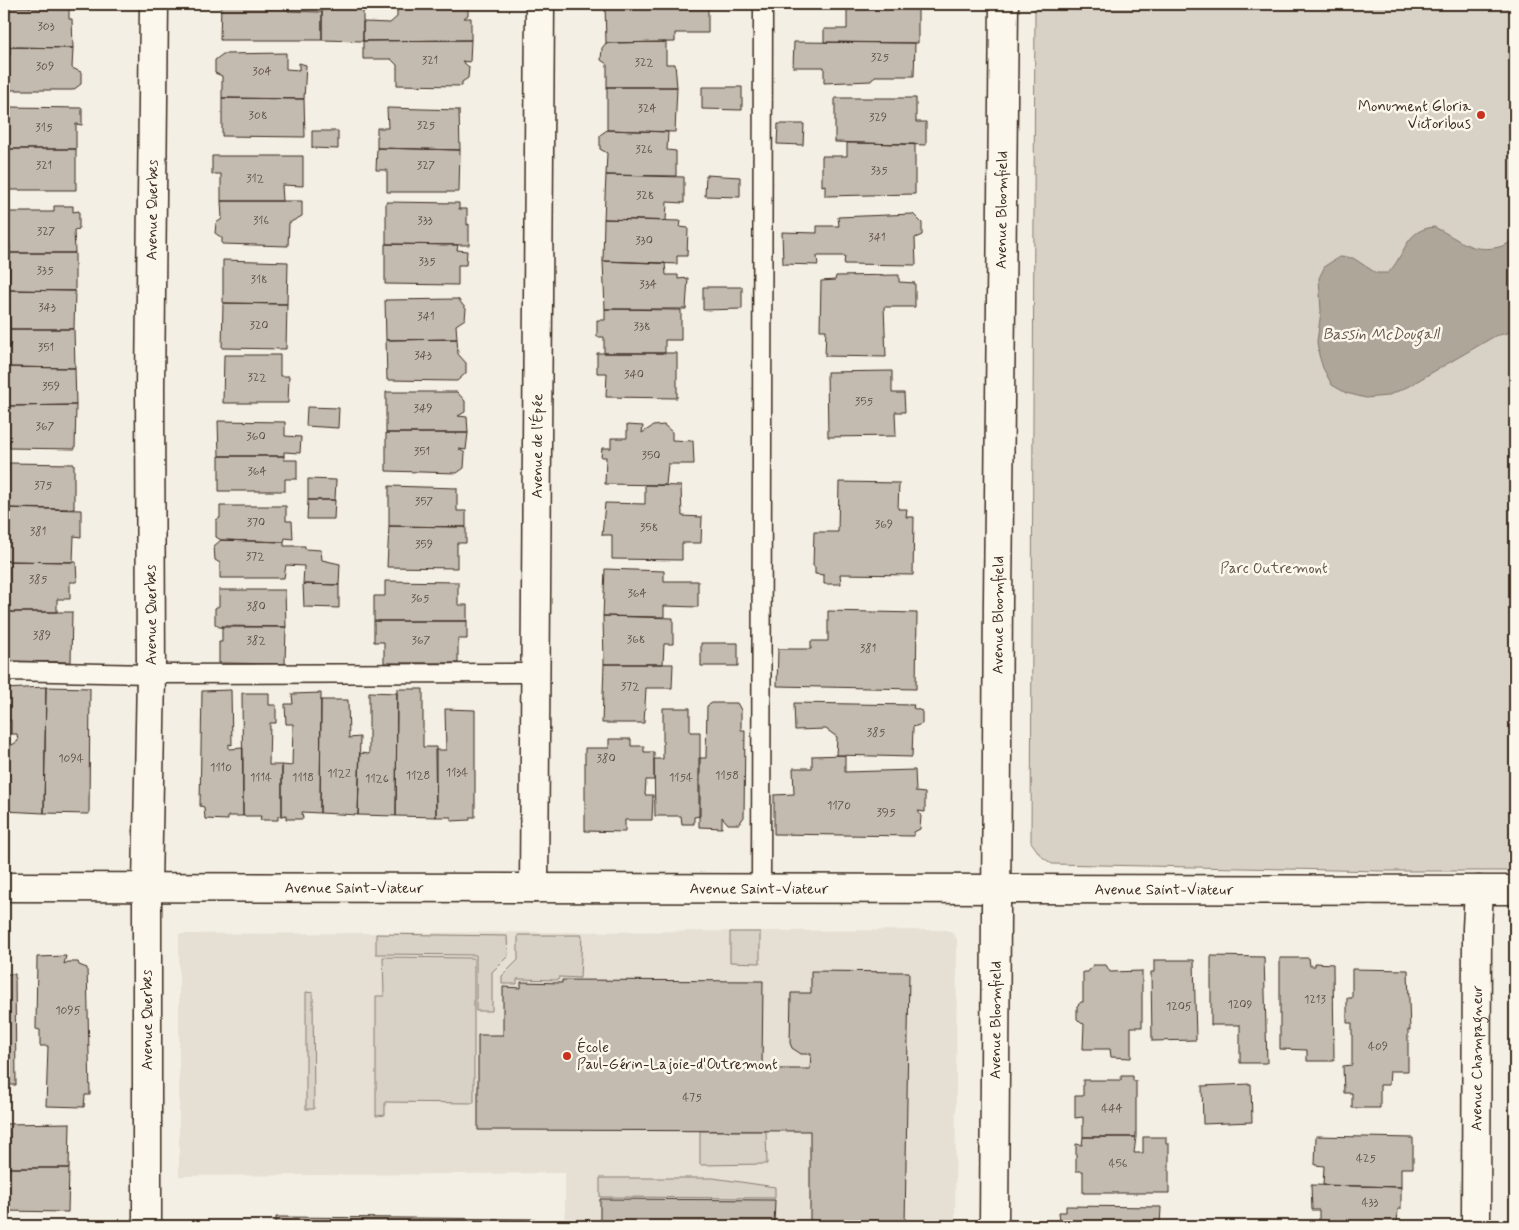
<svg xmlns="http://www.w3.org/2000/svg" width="1519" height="1230" font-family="Mynerve,sans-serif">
  <rect width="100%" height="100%" fill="#f3efe4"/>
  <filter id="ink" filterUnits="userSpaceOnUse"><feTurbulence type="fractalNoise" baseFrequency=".02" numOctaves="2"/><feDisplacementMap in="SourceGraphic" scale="10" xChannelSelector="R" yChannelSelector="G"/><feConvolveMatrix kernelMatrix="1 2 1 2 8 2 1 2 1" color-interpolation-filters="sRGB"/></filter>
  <g filter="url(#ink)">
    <path fill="#e5dfd4" d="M946,930L952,932L957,939L955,1226H565V1173L179,1176V934Z"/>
    <path fill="#d8d1c6" stroke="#8a7e72" d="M1035,4H1515V871H1381L1052,864L1041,856L1031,842Z
      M730,932H760V963L730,962Z
      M376,934L507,936L508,956L492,972V1011H476V955L376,954Z
      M518,935H582L580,978L559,977L558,980L517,979V984H502V976L518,960Z
      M383,957L474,958V1103L385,1102V1115L376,1116V996H384Z
      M306,992L313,993L314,1109H306Z
      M700,1131H766L767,1164L700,1165Z
      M600,1178H713L775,1187V1198L600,1197Z"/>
    <path fill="#afa69a" stroke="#817468" d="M1434,227C1446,232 1457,241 1470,246C1484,251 1505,249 1515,238V331L1495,336L1407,387L1387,396L1366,398L1346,393L1332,385L1323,368L1319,355L1317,342L1321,311L1319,278L1325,266L1339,257L1353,258L1376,273H1388C1406,255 1404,230 1434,227Z"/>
    <path fill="#c3bbb0" stroke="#3b2a1e" d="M221,4H288V11L322,12V40H220Z
      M322,4H363V41L322,40Z
      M397,4H468V15L464,18H471V40L363,41V22L390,23L397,17Z
      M605,4H677L678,9L708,8V33H675V42L606,43Z
      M847,4H918V43L824,42V29H847Z
      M6,7L69,8V19H72L73,48L4,47V25H6Z
      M471,40L470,62L462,61L469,67L468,78L462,82V86L397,85V65L391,59H363V41Z
      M666,42V64H675L677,87H607V64L601,60L602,48L606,43Z
      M794,42L915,43L914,76H875L871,81L824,83V67H793Z
      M10,47L73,48L72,68L81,72V84L73,90H9V81H4V54L10,55Z
      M286,53V69L299,70V63L306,65L304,99L222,98V76L215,73V60L223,54Z
      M607,87H677L675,132L607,130Z
      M702,87H742V110L702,109Z
      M222,98L304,99L305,137L222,136Z
      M835,98H916V122H926V145L835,142Z
      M9,107L82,108V125L76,124V149H6V133H4V114H9Z
      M387,108L459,110L460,150L377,148V128H388Z
      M778,124H804L803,145L777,144Z
      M607,130L668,132L667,150L676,151V176L606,175L607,153L600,149V135Z
      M312,131H338V149L312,148Z
      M847,143L915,144V194L825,196V185L822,186V156H847Z
      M377,148L460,150L459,192H387V170H376Z
      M6,149H76V190H6Z
      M212,156H303V186L282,185L283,201H221V174H212Z
      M606,175L684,177V203L667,202L666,221L604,219Z
      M706,175L740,177V197L705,196Z
      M221,201H302V216L289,223L288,246L222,244V238L215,233L216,223L222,219Z
      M386,202L459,203V209H467V225L469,224V245L386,244Z
      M54,206H73V212L79,211V229L74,230L75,253H10V243H5V247H4V219H8V212H54Z
      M913,214L922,223V235L915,238L916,265L844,264L845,256H817L818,265L783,264L782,232L817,233V226H839L838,217Z
      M604,219L681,221L680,227L688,228L687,256H677V264L603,261Z
      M385,244L458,245L457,250L467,251L466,265H458V285L385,284Z
      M10,253H75V291L9,290Z
      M223,260L288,262L287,304L223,303Z
      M603,261L665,263L666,275H678V279L688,278L686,309H605Z
      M899,275V282L915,283V307H884L886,357L825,356L826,330H820L821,281L835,280L836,276Z
      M703,287H742V309L703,310Z
      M9,290L75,291L74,329H10Z
      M458,299L466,309L465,319L456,325L457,339L386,340L385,300Z
      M223,303L287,304L286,349L222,348Z
      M605,309L681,310V340H665V353H604V337H597V320H605Z
      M10,329H74L75,368L4,367V346H10Z
      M457,339L458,354L466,363V373L457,381L387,380L386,340Z
      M597,353H677V398L606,397L607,373H597Z
      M224,355H280V376H289L288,403H223Z
      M4,367L75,368L76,405L9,406V380L4,379Z
      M892,371V393H904L905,412H895L896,436L828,437L827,372Z
      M386,392H457L465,401V412L458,416L467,417L468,433H386Z
      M76,405L75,449L9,448V440H4V413L9,414V406Z
      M307,407L339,408L338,428L306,426Z
      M218,421L285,422V436L301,437L300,453L284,452V456H219Z
      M627,425L643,426L642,433L653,426L664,425L672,432V440L693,441L694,464H668L666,485L605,484L606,457H601L602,448H611V438H627Z
      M386,433H468L466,450L459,449L465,453L464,468L457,473L386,471Z
      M219,456H284V460H297V479H285V491H219Z
      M9,463L74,464V509L7,508V498H4V472H8Z
      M308,479L336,480L335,500H308Z
      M839,482L899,483L898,509H907L906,517H914L913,575L840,574L841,584H824V575L815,574V567L813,566L814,532H838Z
      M645,485L681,486L682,516L702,517L701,543H682V560L612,559V535H602L605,503L645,504Z
      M389,486L457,488V511H466V527L389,526Z
      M308,500H335L334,519H307Z
      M220,506H286V521H292L293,539L285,538L284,542L221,540L216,537V520L220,518Z
      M4,508L81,510V537L74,536L73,562L4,561Z
      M389,526L466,527V543H457V568L387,567Z
      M221,540L284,542V546H305V549L321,550L322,560L340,564L339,585L303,584L304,566L286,565L284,578H220V563L215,560L214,546Z
      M4,561L76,562L77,582H70V599H57V612H4Z
      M605,569L664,571V581H698V607L664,606V617L603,616Z
      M385,581L458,582V605H467V621H374V596H385Z
      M303,584L339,585V608L304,607Z
      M219,590H285L286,627H219L215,624V608L219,606Z
      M828,611L917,613L916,689L777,686L778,649H811V641H828Z
      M4,612H72L71,662L6,661L5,645L4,646Z
      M603,616L673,618V644H664L663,664H604Z
      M374,621H467V639H458V663H384V642H374Z
      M222,626L286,627L285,664L219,663V642H222Z
      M701,643H738V666H701Z
      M604,664H673L672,688H646L644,723H602Z
      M46,687L44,813L4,811V745H12L18,741L17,734H11V720H4V689Z
      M46,687L90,688L89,814L44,813Z
      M397,689H423V747H436V817L396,816Z
      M231,690L232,745L229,744V749L243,748V816H228V820L205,819L204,807L200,806L202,691Z
      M369,692L397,693L396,816L358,815L360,753L369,754Z
      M242,693H269V705H276V723H270L269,765H282V816H278V820H260L261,816H243Z
      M321,693L320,813L302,812L303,819H286V815L282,816V765L292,766L293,724H286L285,704H293L292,694Z
      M321,700H348L349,738L360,737L358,815L320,813Z
      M712,703H737L741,710V730H745L744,817L739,824H728L722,817V828L699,827V758H706L707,706Z
      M794,703L914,705L913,708L922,711V724L913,727L912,757L836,755L837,737L826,729L795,730Z
      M663,708H690V732H700V816L694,817V824H682L681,816H655L654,759H663Z
      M445,709L475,710V817H470V820L451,821V817H436L435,750H446Z
      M609,739H631V746H644V752H654V780H646L645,795H653L652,820H625V832L585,831V748H609Z
      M845,755V772L915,770L916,792L925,793V812L918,811L921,816L920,829L914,832V836L774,834V795L794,794L793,768H812V756Z
      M66,956L64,964L68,962H78L79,965L87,968L90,1095H85L84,1107L46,1106L48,1046H40V1030L36,1029L37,957Z
      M1211,956L1264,957L1267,1063H1240V1025H1211Z
      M1280,958H1309L1310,966H1315V963L1333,964L1334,1061H1307V1050L1280,1049Z
      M1154,960H1194L1196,1040L1152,1041L1151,972H1154Z
      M1093,965H1106L1110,972L1142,971V1027H1131V1058L1111,1057L1110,1049H1083L1084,1024L1081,1023L1077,1019V1006L1081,1002H1083V972H1088Z
      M1352,969L1408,970L1410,1031L1408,1030V1071H1390L1389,1085H1380V1108H1352V1093H1344L1343,1066L1352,1065V1023H1347V998H1352Z
      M811,971L909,972L905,1226H810V1131L478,1130V1035H503V987L521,988V982L562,983V980L763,981L762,1069H810L811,1054H801L792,1048L790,1043L791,993H811Z
      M4,974H15L16,1085H4Z
      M1121,1076H1133V1081H1136V1137H1083V1117L1075,1118V1096H1083V1080H1121Z
      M1251,1084L1252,1122L1203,1124L1202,1086Z
      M70,1123L69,1168H4V1124Z
      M1316,1136L1413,1138V1168H1401V1187L1323,1185L1324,1166L1315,1165Z
      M1083,1137H1136L1134,1153H1143V1137H1166V1144H1169V1193H1083V1171H1076V1144L1082,1145Z
      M4,1168H69L68,1212L4,1211Z
      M1311,1185L1401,1187V1209H1398L1397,1224H1345V1226H1319V1210H1312Z
      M600,1199L775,1200L774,1226H600Z
      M1066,1206L1161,1207L1160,1226H1068V1221H1060L1059,1212H1066Z
      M276,1217L535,1219V1226H276Z"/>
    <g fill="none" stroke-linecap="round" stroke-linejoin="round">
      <g stroke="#3b2a1e" stroke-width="21">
        <path id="service" d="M4,671L151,674L536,673
          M761,889L763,4"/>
      </g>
      <g stroke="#3b2a1e" stroke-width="31">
        <g id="minor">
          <path id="s1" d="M4,887L1515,890"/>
          <path id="s2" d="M534,888L540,4"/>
          <path id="s3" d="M147,1226V887L151,674L150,388L154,4"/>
          <path id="s4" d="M994,1226C997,819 998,411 1004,4"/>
          <path id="s5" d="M1476,1226L1477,928L1479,890"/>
        </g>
      </g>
      <use href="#service" stroke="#fbf7ec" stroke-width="18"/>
      <use href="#minor" stroke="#fbf7ec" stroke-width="28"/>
    </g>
  </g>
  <g fill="#c8321e" stroke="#fbf7ec" stroke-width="2">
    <circle cx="1481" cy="115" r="5"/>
    <circle cx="567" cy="1056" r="5"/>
  </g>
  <g text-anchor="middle" stroke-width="5" stroke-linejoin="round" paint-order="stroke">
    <g font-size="12" fill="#5d4e42">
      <text x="46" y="30">303</text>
      <text x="880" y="61">325</text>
      <text x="430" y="64">321</text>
      <text x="644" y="66">322</text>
      <text x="45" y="70">309</text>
      <text x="262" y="75">304</text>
      <text x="647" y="112">324</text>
      <text x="258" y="119">308</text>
      <text x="878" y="121">329</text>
      <text x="426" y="129">325</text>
      <text x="44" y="131">315</text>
      <text x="644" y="153">326</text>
      <text x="44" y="169">321</text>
      <text x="426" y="169">327</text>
      <text x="879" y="174">335</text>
      <text x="255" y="182">312</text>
      <text x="645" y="199">328</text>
      <text x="261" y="224">316</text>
      <text x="425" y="224">333</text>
      <text x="46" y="235">327</text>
      <text x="877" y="241">341</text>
      <text x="644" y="244">330</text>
      <text x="427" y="265">335</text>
      <text x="45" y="274">335</text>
      <text x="259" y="283">318</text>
      <text x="648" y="288">334</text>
      <text x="47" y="311">343</text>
      <text x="426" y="320">341</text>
      <text x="259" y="329">320</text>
      <text x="642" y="330">338</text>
      <text x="46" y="351">351</text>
      <text x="423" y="359">343</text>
      <text x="634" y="378">340</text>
      <text x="257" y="381">322</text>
      <text x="51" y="390">359</text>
      <text x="864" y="405">355</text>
      <text x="423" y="412">349</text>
      <text x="45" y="430">367</text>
      <text x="256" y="440">360</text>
      <text x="422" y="455">351</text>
      <text x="651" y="459">350</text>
      <text x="257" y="475">364</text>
      <text x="43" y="489">375</text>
      <text x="424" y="505">357</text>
      <text x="256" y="526">370</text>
      <text x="884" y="528">369</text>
      <text x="649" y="531">358</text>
      <text x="38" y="535">381</text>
      <text x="424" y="548">359</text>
      <text x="255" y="560">372</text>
      <text x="38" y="583">385</text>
      <text x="637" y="597">364</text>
      <text x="420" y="602">365</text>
      <text x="256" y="610">380</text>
      <text x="42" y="639">389</text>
      <text x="636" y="643">368</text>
      <text x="256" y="644">382</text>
      <text x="421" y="644">367</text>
      <text x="868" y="652">381</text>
      <text x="630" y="690">372</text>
      <text x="876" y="736">385</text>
      <text x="71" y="762">1094</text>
      <text x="606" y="762">380</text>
      <text x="221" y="771">1110</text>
      <text x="457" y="776">1134</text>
      <text x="339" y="777">1122</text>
      <text x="418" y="779">1128</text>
      <text x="727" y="779">1158</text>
      <text x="261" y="781">1114</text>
      <text x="303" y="781">1118</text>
      <text x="681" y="781">1154</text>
      <text x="377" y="782">1126</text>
      <text x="839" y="809">1170</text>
      <text x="886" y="816">395</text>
      <text x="1315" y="1003">1213</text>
      <text x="1240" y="1008">1209</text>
      <text x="1179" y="1010">1205</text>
      <text x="68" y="1014">1095</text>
      <text x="1378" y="1050">409</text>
      <text x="692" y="1101">475</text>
      <text x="1112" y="1112">444</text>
      <text x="1366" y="1162">425</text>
      <text x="1118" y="1167">456</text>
      <text x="1370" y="1206">433</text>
    </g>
    <g font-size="15" fill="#3b2a1e" stroke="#fbf7ec" text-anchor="end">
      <text x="1471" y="111">Monument Gloria<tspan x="1471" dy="17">Victoribus</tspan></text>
      <text x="577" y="1052" text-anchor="start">École<tspan x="577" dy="17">Paul-Gérin-Lajoie-d'Outremont</tspan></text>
    </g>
    <g font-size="15" fill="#3b2a1e" stroke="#fbf7ec">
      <text dy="5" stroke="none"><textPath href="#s3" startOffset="1016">Avenue Querbes</textPath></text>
      <text dy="5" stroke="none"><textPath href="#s4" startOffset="1016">Avenue Bloomfield</textPath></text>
      <text dy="5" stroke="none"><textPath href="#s2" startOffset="442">Avenue de l'Épée</textPath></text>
      <text transform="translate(151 615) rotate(-90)" y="5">Avenue Querbes</text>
      <text dy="5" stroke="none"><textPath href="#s4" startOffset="611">Avenue Bloomfield</textPath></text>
      <text dy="5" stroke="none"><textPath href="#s1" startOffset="350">Avenue Saint-Viateur</textPath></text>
      <text dy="5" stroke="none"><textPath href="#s1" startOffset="755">Avenue Saint-Viateur</textPath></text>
      <text dy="5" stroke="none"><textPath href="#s1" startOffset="1160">Avenue Saint-Viateur</textPath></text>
      <text transform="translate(147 1020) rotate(-90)" y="5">Avenue Querbes</text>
      <text dy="5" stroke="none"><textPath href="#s4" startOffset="206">Avenue Bloomfield</textPath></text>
      <text dy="5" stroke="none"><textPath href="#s5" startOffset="168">Avenue Champagneur</textPath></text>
    </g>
    <g font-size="15" fill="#625448" stroke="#fbf7ec">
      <text x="1274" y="573">Parc Outremont</text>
    </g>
    <g font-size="16" font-style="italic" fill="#645549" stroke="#fbf7ec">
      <text x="1381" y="339">Bassin McDougall</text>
    </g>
  </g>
  <rect width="1519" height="1230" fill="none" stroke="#fbf7ec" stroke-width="20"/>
  <rect x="10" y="10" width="1499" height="1210" fill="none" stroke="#3b2a1e" stroke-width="2" filter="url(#ink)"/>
</svg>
